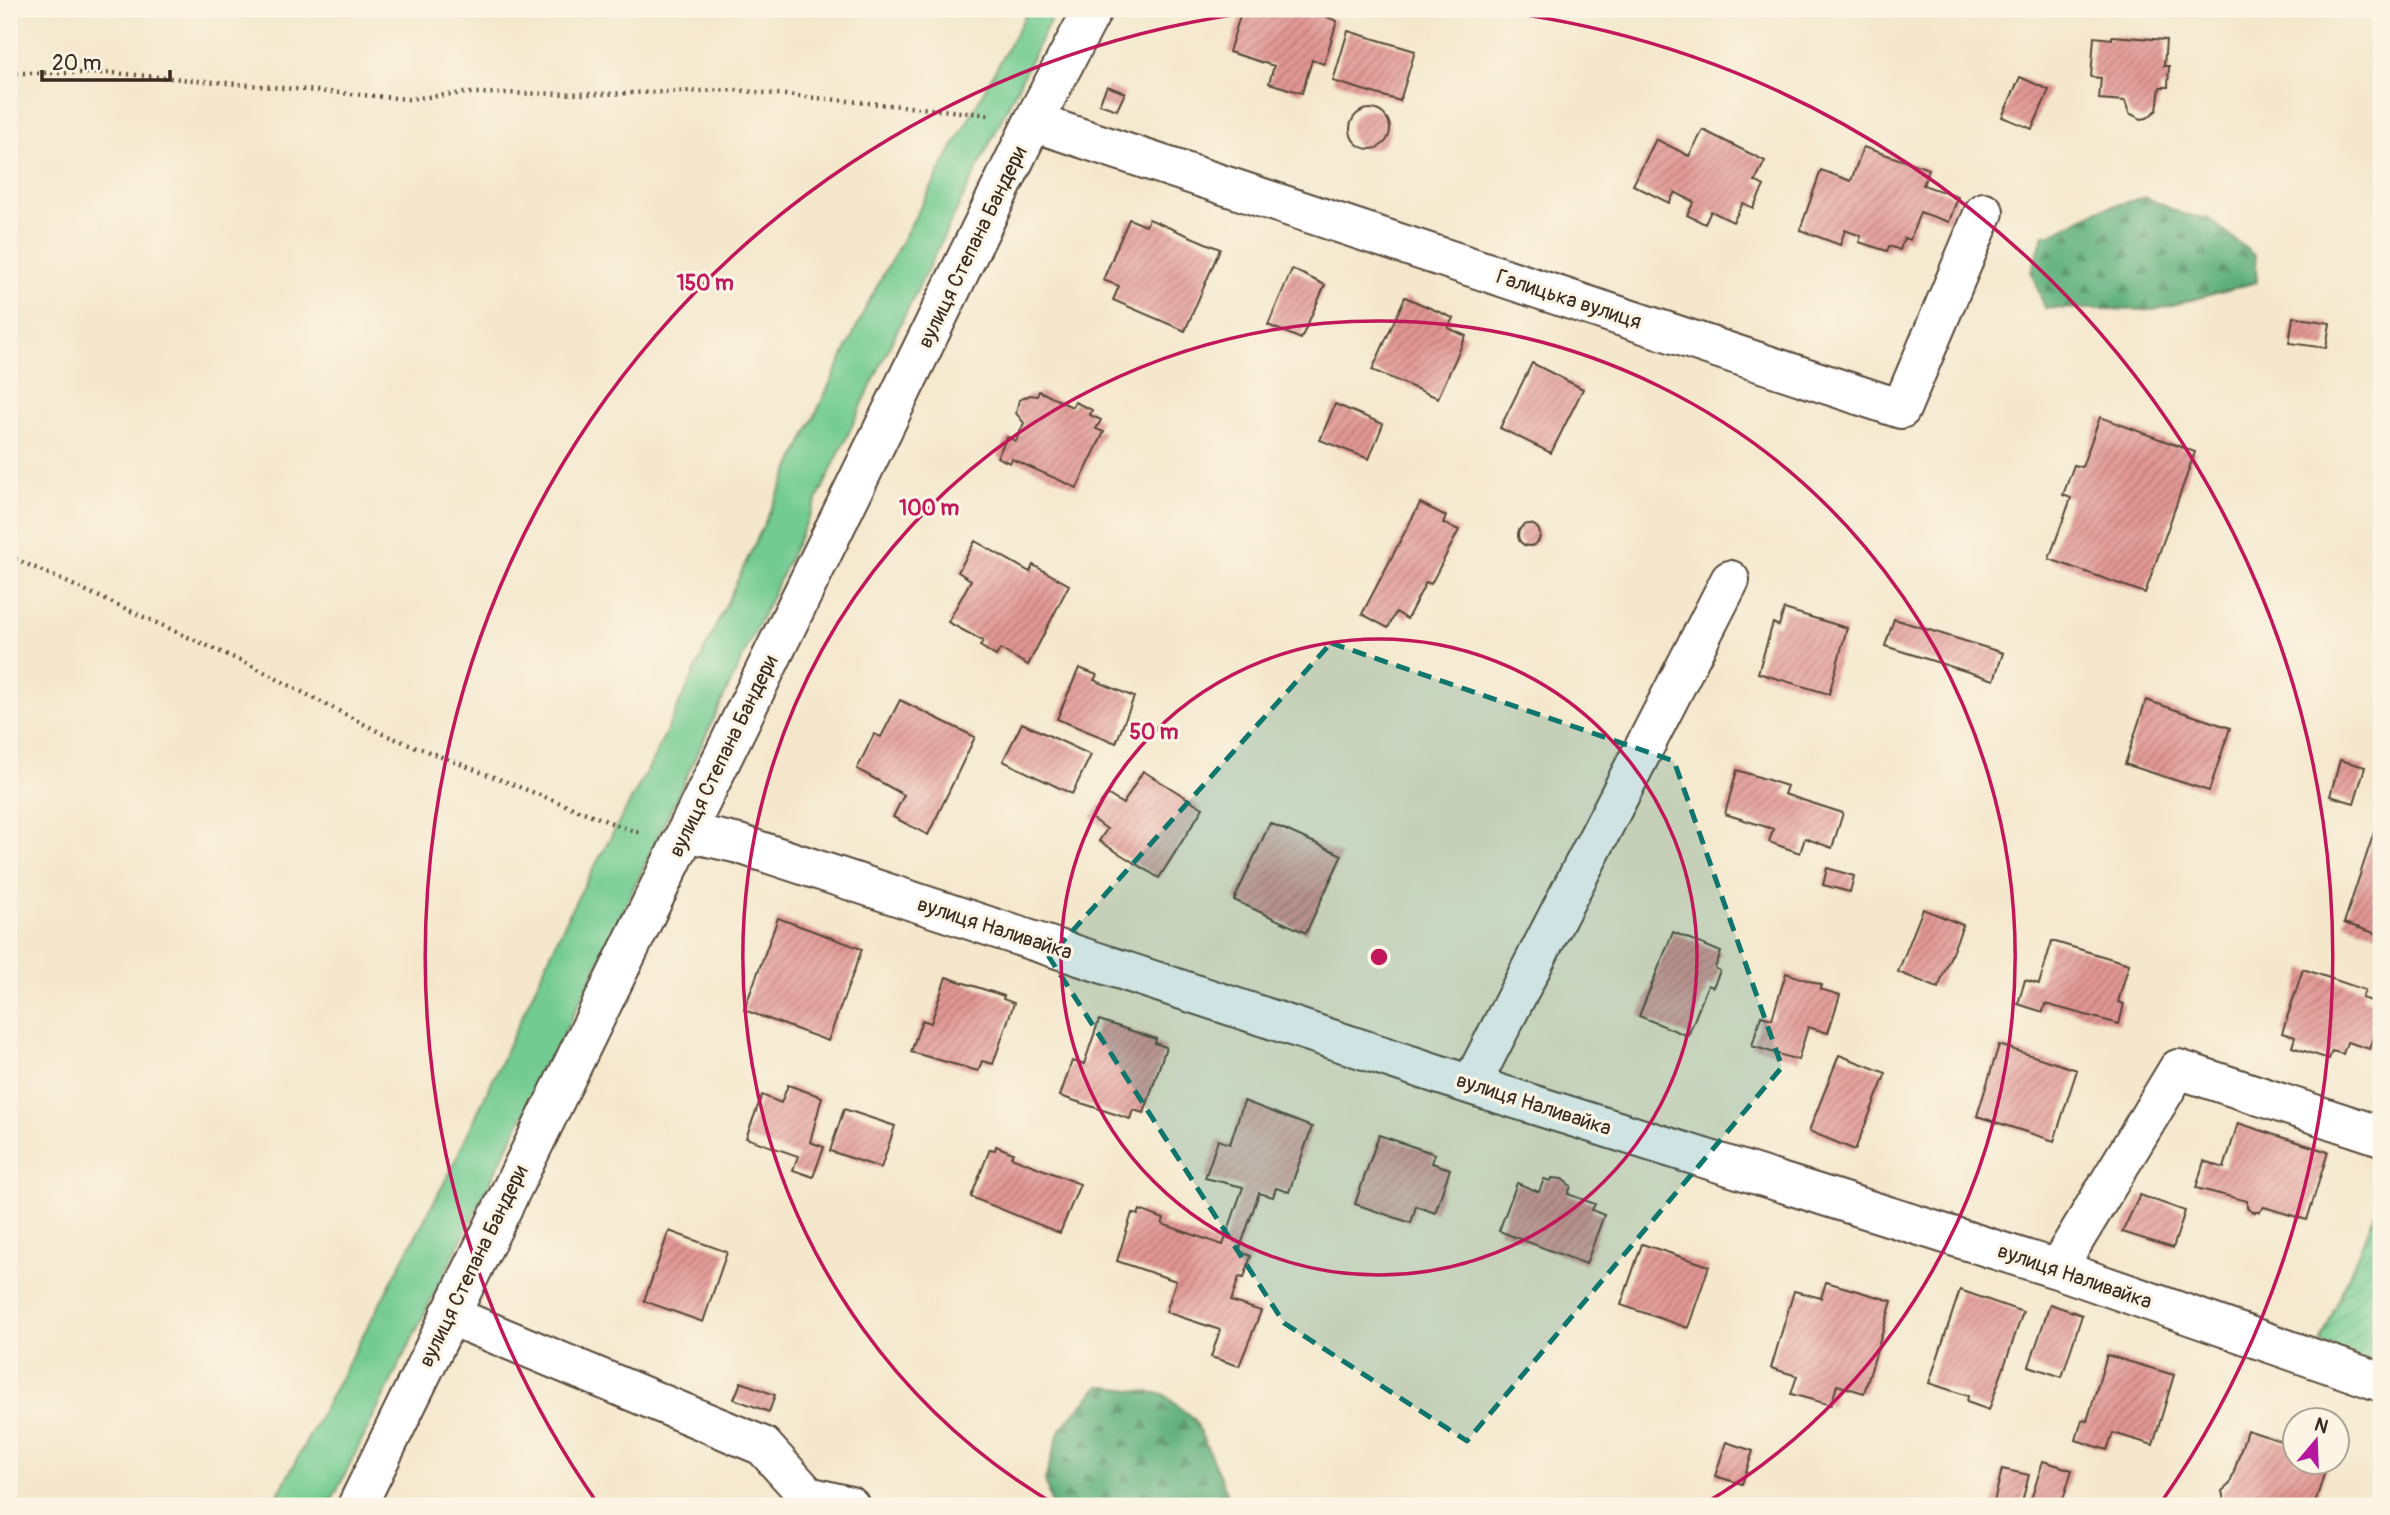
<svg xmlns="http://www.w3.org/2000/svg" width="2390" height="1515" font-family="Pangolin,sans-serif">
  <defs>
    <pattern id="forest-firs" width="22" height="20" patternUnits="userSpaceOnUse" patternTransform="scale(1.75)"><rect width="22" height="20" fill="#5daf7b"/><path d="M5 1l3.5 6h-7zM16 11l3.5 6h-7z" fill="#4e8f64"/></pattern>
    <pattern id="garden-furrows" width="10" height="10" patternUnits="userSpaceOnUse" patternTransform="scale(1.75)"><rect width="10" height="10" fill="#72cb91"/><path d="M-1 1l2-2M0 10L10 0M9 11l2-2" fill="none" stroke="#64ae7d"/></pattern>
    <pattern id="building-hatch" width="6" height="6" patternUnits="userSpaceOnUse" patternTransform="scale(1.75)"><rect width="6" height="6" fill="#e19694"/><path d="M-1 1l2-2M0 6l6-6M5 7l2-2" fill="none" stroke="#b87b78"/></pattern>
  </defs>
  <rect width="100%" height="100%" fill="#fcf5e5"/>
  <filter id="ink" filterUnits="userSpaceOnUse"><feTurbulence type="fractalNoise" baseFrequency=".0143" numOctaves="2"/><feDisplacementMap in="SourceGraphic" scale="14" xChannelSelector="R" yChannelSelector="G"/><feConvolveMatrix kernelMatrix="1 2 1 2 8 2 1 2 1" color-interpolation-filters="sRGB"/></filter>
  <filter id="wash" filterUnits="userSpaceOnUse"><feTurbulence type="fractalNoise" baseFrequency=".00686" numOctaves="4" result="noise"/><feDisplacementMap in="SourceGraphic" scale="28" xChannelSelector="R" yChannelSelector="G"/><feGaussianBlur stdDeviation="1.57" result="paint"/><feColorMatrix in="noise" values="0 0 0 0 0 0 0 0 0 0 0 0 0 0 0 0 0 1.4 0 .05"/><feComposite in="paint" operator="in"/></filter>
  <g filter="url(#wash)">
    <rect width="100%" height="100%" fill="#f4e7cc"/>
    <path fill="#72cb91" stroke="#567a58" stroke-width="2" d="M1029,9H1056L892,341L588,985L329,1506H272L451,1170L572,908L653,760L868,303Z"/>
    <path fill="url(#forest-firs)" stroke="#4c6c4c" stroke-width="2" d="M2145,197L2182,214L2208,218L2255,256L2257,282L2154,310L2045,308L2031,272L2044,234H2051L2098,210Z
      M1099,1386L1163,1394L1195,1420L1233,1506H1052L1045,1480L1060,1429Z"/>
    <path fill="url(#garden-furrows)" stroke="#567a58" stroke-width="2" d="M2381,1200V1366L2320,1343Z"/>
    <g id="blocks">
      <path fill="url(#building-hatch)" d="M1242,9H1308L1337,21L1324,64L1312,60L1302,93L1269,83L1274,66L1229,52Z
        M1348,31L1415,51L1400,101L1333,81Z
        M2112,36L2166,40L2164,66H2169L2168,87H2160L2157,110L2147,118L2141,119L2129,113L2125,101L2099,99L2101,78L2091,77L2094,37L2112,39Z
        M2020,77L2049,90L2032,129L2002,117Z
        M1107,86L1125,93L1117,110L1099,104Z
        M1350 129a20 20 0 1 1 40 0a20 20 0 1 1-40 0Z
        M1703,130L1765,161L1755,181L1764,186L1753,208L1743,203L1733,222L1711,211L1705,224L1687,215L1694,202L1675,192L1669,203L1633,185L1656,139L1689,156Z
        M1863,147L1929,169L1923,185L1958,197L1949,222L1920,212L1910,240L1904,238L1900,250L1889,246L1887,251L1859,242L1861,236L1845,230L1840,245L1800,230L1821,170L1851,181Z
        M1129,219L1146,226L1149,219L1220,249L1185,331L1113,300L1119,286L1103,280Z
        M1292,269L1325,285L1301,339L1268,325Z
        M1405,297L1453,318L1448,328L1466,336L1438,398L1372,370Z
        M2293,317L2330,323L2326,348L2289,343Z
        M1532,363L1583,389L1551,453L1500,428Z
        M1039,391L1072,407L1075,402L1092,410L1090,415L1101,420L1096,429L1104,432L1077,488L1012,459L1010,463L997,457L1007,437L1016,441L1024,423L1016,413L1019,400L1030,395L1037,396Z
        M1335,404L1383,424L1369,459L1320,440Z
        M2100,417L2195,452L2145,593L2049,559L2071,498L2063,495L2074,465L2082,467Z
        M1420,503L1446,516L1443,523L1459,530L1431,584L1426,582L1407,619L1396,612L1388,628L1362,614Z
        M1518 535a11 11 0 1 1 22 0a11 11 0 1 1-22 0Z
        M975,541L1030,572L1033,565L1069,585L1028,665L1000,649L996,656L980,646L983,641L948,622L971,580L958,572Z
        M1784,609L1847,628L1829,694L1758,673L1773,623L1779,626Z
        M1894,619L2003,653L1994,680L1885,646Z
        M1079,668L1097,675L1094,680L1134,697L1116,743L1057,719Z
        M900,700L975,737L928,835L893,817L904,795L857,769L874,734L881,737Z
        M2146,700L2230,728L2209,791L2125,764Z
        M1022,723L1091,755L1072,794L1003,761Z
        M2340,760L2365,767L2354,803L2330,796Z
        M1737,770L1787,786L1784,794L1843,813L1832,848L1805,838L1800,853L1769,842L1773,829L1725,814Z
        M1143,771L1203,808L1159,878L1099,841L1107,829L1091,818L1107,794L1123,804Z
        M2381,811V935L2344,923Z
        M1270,823L1342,855L1306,933L1234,900Z
        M1827,868L1854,876L1850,892L1823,885Z
        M1923,909L1963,925L1938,988L1898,972Z
        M778,918L862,949L828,1041L744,1010Z
        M1673,932L1721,952L1715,968L1720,971L1713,987L1708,985L1688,1036L1639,1016Z
        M2052,941L2129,964L2118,1002L2124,1004L2119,1024L2045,1004L2043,1012L2018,1004L2025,980L2039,984Z
        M2303,969L2365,990L2362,998L2381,1004V1016L2370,1049L2347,1042L2343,1054L2332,1051L2329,1059L2292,1047L2295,1037L2282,1033Z
        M1786,973L1822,985L1820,989L1840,995L1828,1033L1808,1027L1798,1060L1752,1046L1761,1016L1772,1019Z
        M946,977L1004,996L1003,999L1014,1003L993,1064L982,1061L978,1071L911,1052L922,1020L931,1023Z
        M1099,1020L1156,1039L1155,1043L1166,1047L1144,1113L1133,1110L1130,1119L1060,1096L1072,1061L1084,1064Z
        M1999,1045L2077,1070L2054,1141L1977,1116Z
        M1839,1055L1886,1073L1855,1150L1809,1131Z
        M788,1085L822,1097L810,1142L824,1147L813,1177L793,1170L798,1156L746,1138L762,1095L781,1103Z
        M1244,1101L1312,1127L1289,1192L1276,1188L1273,1197L1259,1193L1239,1251L1251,1256L1244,1278L1239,1277L1231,1301L1261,1311L1239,1366L1211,1357L1220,1330L1166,1312L1176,1281L1117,1261L1132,1213L1138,1215L1140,1210L1164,1219L1162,1224L1223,1245L1243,1187L1205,1178L1218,1140L1230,1144Z
        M844,1109L895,1126L881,1168L830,1151Z
        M2238,1123L2328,1152L2307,1220L2264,1207L2259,1212H2253L2247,1208V1201L2196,1188L2204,1161L2224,1168Z
        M1379,1135L1435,1154L1432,1163L1450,1169L1435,1213L1416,1206L1411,1223L1355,1204Z
        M996,1146L1013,1153L1011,1157L1080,1184L1060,1233L971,1197L990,1149L995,1150Z
        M1552,1178L1562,1179L1571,1186L1568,1194L1595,1204L1592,1210L1604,1215L1586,1264L1499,1231L1517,1183L1539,1192L1544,1179L1551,1181Z
        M2140,1195L2185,1211L2173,1248L2122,1232Z
        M669,1231L727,1252L703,1322L644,1301Z
        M1642,1244L1709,1266L1688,1328L1621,1305Z
        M1826,1282L1892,1301L1864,1393L1837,1385L1831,1405L1791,1394L1797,1376L1771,1368L1794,1291L1821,1298Z
        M1960,1290L2023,1312L1989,1410L1967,1402L1968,1396L1929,1383Z
        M2050,1304L2082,1315L2062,1377L2029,1366Z
        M2107,1355L2174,1375L2153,1445L2113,1433L2107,1450L2076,1440L2082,1420L2087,1421Z
        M741,1382L775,1395L769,1412L734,1399Z
        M2247,1430L2296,1446V1462H2328L2314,1506H2225L2222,1491L2230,1484Z
        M1726,1442L1753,1451L1742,1484L1715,1476Z
        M2043,1461L2072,1470L2061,1506H2029Z
        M2002,1469L2029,1475L2021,1506H1993Z"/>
    </g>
  </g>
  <g filter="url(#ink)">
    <use href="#blocks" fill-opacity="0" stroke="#574638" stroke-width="2"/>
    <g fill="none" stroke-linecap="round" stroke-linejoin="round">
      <g stroke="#574638" stroke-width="42">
        <path id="minor" d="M1033,122L1901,409L1984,212
          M686,832L739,844L1471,1085L2057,1269L2381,1382
          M1471,1085L1730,580
          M2057,1269L2178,1069L2381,1136
          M449,1315L763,1446L808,1496L850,1506
          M357,1506L1033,122L1093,9"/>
      </g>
      <path stroke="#574638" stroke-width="4.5" stroke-dasharray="2 5" stroke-linecap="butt" d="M9,73H113L408,99L465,93L599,94L735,90L992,115
        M9,556L252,666L383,734L635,832H642"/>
      <use href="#minor" stroke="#fff" stroke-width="38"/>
    </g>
  </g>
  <path fill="#0f766e" fill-opacity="0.2" stroke="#0f766e" stroke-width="5" stroke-dasharray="14 9" stroke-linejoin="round" d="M1331,643L1674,761L1782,1067L1467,1441L1284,1323L1049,957Z"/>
  <g fill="none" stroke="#c2185b" stroke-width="3.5">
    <circle cx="1379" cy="957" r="318"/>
    <path d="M1056 1505A636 636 0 1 1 1702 1505"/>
    <path d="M598 1504A953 953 0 0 1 1279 9M1479 9A953 953 0 0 1 2160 1504"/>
  </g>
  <g text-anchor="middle" stroke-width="6" stroke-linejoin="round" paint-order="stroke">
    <g font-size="21" fill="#3b2a1e" stroke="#fcf5e5">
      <text transform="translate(972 247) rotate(-64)" y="7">вулиця Степана Бандери</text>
      <text transform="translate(1569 299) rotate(18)" y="7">Галицька вулиця</text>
      <text transform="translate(723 756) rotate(-64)" y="7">вулиця Степана Бандери</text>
      <text transform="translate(995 928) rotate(18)" y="7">вулиця Наливайка</text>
      <text transform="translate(1534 1104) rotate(18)" y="7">вулиця Наливайка</text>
      <text transform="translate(473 1266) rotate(-64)" y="7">вулиця Степана Бандери</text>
      <text transform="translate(2075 1276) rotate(19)" y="7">вулиця Наливайка</text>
    </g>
  </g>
  <circle cx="1379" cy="957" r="10" fill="#c2185b" stroke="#fcf5e5" stroke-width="3.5"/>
  <g font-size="21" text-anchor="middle" font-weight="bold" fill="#c2185b" stroke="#fcf5e5" stroke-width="6" stroke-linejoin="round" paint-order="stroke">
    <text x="705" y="290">150 m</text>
    <text x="929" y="515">100 m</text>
    <text x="1154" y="739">50 m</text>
  </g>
  <rect width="2390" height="1515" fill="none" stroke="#fcf5e5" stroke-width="35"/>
  <g transform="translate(2316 1441) rotate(19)"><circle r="33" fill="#fcf5e5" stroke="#afa495" stroke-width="2"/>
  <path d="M0-5L12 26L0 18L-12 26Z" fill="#b5179e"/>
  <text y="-10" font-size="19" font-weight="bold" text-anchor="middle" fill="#3b2a1e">N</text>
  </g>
  <path d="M42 70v10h128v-10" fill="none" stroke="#3b2a1e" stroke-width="3.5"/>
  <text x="52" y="70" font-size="21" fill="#3b2a1e" stroke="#fcf5e5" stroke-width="5" paint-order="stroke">20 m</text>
</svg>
